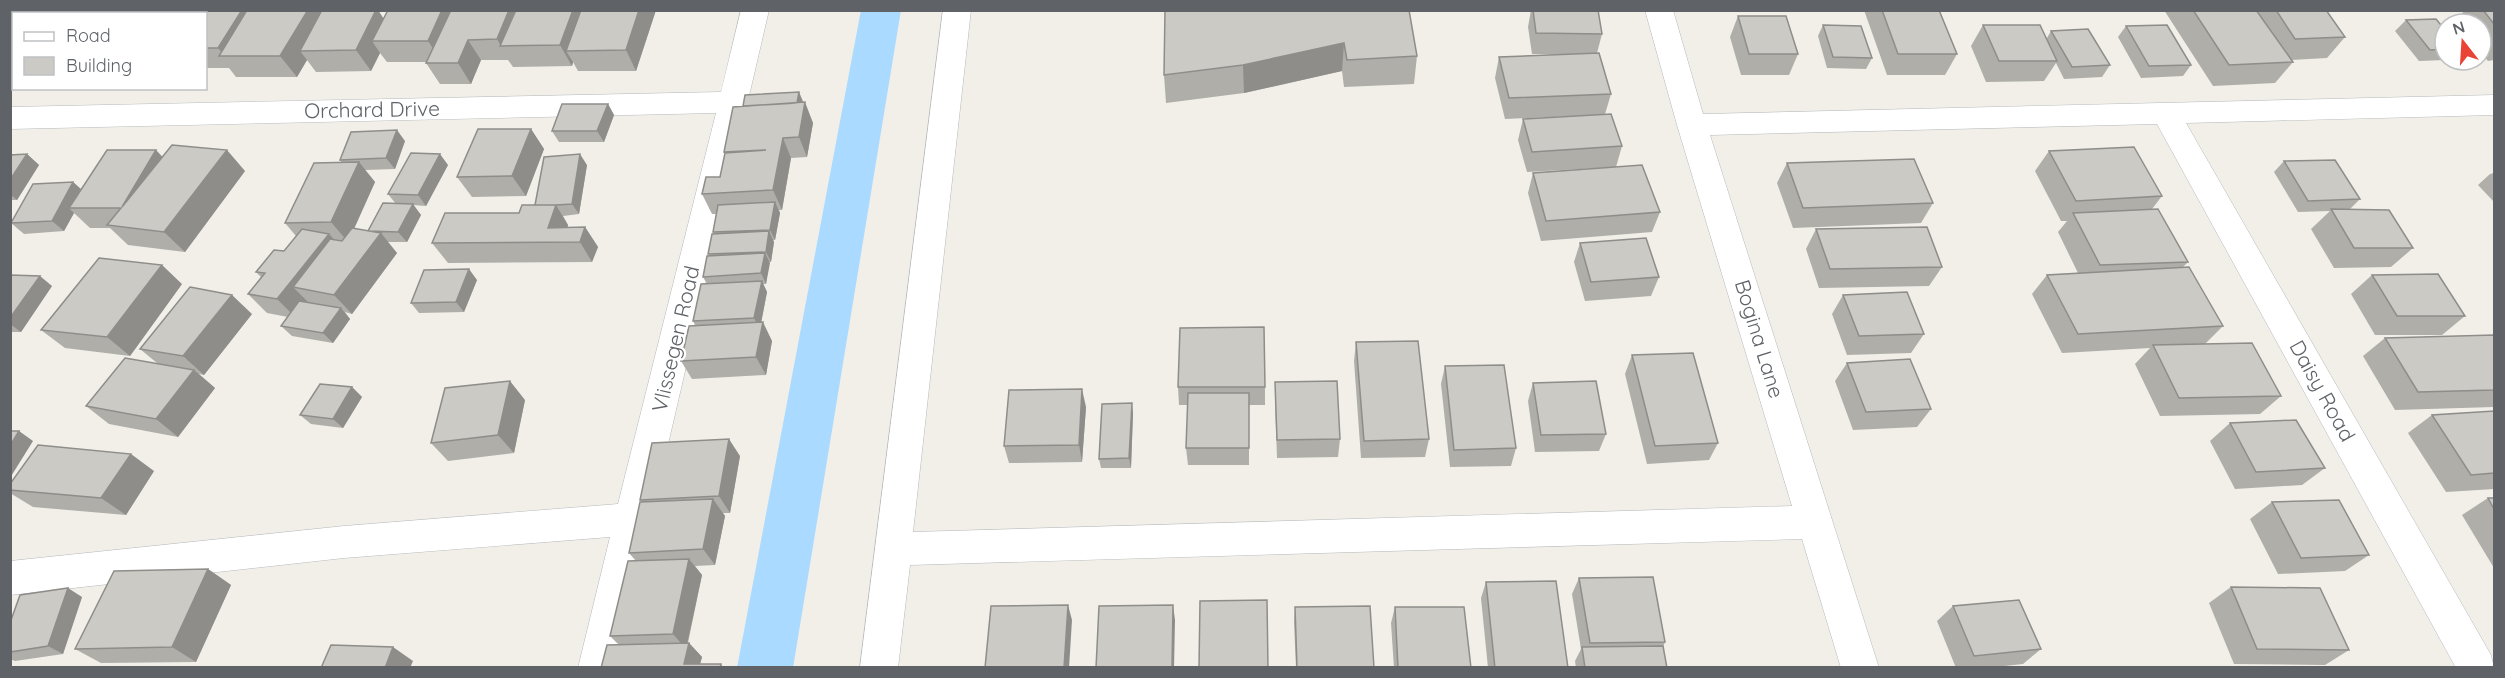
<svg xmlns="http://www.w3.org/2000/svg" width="2505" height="678" font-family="Quicksand,sans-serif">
  <rect width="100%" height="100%" fill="#f1efe8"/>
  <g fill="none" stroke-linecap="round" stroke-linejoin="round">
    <path fill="#aadaff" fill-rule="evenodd" d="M861,10H901L793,668H737Z"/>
    <g stroke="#b5b8bc" stroke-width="1">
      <path id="minor" d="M741,10H769L616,668H578L610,537L344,558L10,595V561L344,526L618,504L716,113L10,129V107L721,92Z
        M943,10H971L913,532L1792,506L1677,125L1645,10H1673L1703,114L2494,95V115L2186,123L2491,655L2494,668H2456L2157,124L1710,135L1879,668H1841L1802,539L910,565L898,668H860Z"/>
    </g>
    <use href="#minor" fill="#fff" fill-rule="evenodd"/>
  </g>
  <path fill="#afaea9" d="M191,10H378L383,19L451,11L656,10L636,71H578L573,62L572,66L513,67L508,60H481L471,84H440L426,63L427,62H387L380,53L371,71L316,72L307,60L297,77H236L229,68H206V14Z
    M1165,10L1417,56L1414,84L1344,87L1342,71L1244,93L1166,103L1164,75Z
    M1531,10H1598L1602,34L1597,53L1611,94L1605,114L1622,146L1616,167L1527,172L1518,140L1523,119L1576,116L1505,119L1495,78L1499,57L1564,54H1532L1528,27Z
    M1864,10H1939L1957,54L1945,75H1887Z
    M2164,10H2326L2345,37L2327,58L2291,60L2293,62L2275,83L2213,86Z
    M2465,10H2494V60L2488,61L2481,53V24H2456L2454,22Z
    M1738,16L1798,54L1789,75H1741L1730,37Z
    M10,18H14V79H10Z
    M2406,20L2445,30V60L2419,61L2395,31Z
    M1823,25L1872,58L1866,69L1827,68L1818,36Z
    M1983,25L2047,38L2051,31L2110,65L2102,77L2064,79L2056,63L2044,81L1986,82L1971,46Z
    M2126,26L2191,65L2183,76L2141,78L2118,37Z
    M799,92L813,123L807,157L791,158L782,210H779L780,213L775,240H773L774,242L771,262H769L766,284H763L767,292L761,322L772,341L766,375L692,379L681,361L695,325L693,321L707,284L703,277L714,234L713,232L716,214H712L702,194L720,177L725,153L724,152L743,106Z
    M608,104L614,115L604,142H559L552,131Z
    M531,129L544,149L526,196L472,197L457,177Z
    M405,141L395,169L365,170L375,182L354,229L369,231L396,204L388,194L448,165L426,206L413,205L421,215L407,242H387L397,253L352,314L345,312L350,319L333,343L292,336L281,326L288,317L267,313L248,294L261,277L256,272L284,251L296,236L285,223L342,163L340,160Z
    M2049,151L2162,196L2152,209L2188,262L2183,267L2223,326L2205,344L2281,396L2260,414L2160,416L2135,364L2150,348L2062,353L2032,294L2047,275L2078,273L2058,232L2067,221H2061L2035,171Z
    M27,154L39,165L17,200H10V155Z
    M162,157L245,171L185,252L128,245L110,228H90L74,213L64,231L24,234L11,223L73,182L81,189Z
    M2284,161L2360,199L2350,209L2413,248L2391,267L2334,268L2311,229L2330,211L2298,212L2274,172Z
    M1787,163L1933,203L1921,223L1793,228L1777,183Z
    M587,165L579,214L563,216L568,225V227H585L598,247L592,262L448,263L432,243L519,213L535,205Z
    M1533,173L1660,212L1652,232L1541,241L1528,193Z
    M2494,173V202L2478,185L2490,174Z
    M1816,229L1942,267L1929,286L1819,288L1806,249Z
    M1580,243L1659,277L1651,296L1585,301L1574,262Z
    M10,275L52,286L21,332H10Z
    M2372,275L2465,316L2442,335H2375L2351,294Z
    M477,280L464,312L419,313L411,303Z
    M182,284L130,356L65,348L41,330Z
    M1843,295L1924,334L1911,353L1847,355L1832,314Z
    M252,314L204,375L199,374L215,388L178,437L109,424L86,406L157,363L140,349Z
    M2494,335V407L2395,410L2363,356L2385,338Z
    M1356,342L1429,439L1425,457L1361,458L1354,361Z
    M1632,355L1718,443L1709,460L1647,464L1625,374Z
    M1847,363L1931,409L1917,427L1853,430L1835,381Z
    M1445,366L1516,448L1511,466L1450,467L1441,384Z
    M1275,382L1340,439L1338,457L1277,458L1275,400Z
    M1533,383L1606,434L1599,451L1535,452L1528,401Z
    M352,387L362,397L343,428L311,424L300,415Z
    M1178,387H1265V405H1249V465H1188L1186,448L1188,405H1179Z
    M525,400L514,453L448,461L431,443Z
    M1086,407L1082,462L1009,463L1004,446Z
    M2494,411V489L2446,492L2408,433L2432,415Z
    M1133,413L1131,468H1101L1099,459Z
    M2230,423L2325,468L2302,485L2235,489L2210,441Z
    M740,456L730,513H723L725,516L715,565L695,566L702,575L688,643H689L702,657L700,664H721L724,668H601L618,644L610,636L636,561L629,553L641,502L640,500Z
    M154,471L126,515L33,507L10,493V484Z
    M2488,498H2494V568L2462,515Z
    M2272,502L2369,555L2345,571L2278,574L2250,519Z
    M208,569L231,585L196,662L101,663L75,649Z
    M1579,578L1665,642L1663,647L1667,668H1576L1575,661L1581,649L1572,594Z
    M1486,582L1568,668H1488L1481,598Z
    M2231,587L2349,650L2325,665L2234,664L2209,603Z
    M82,597L63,654L15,661L10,659V623Z
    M1953,606L2041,649L2023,664L1986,668H1956L1937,621Z
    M1295,607L1374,668H1296L1294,622Z
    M1395,607L1471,668H1394L1391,623Z"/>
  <path fill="#8f8d8a" d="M242,10H249L225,56L218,48Z
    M308,10H326L300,51L307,60L297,77L280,56Z
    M376,10H378L391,30L372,41L380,53L371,71L356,50Z
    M442,10H451L442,62L428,41Z
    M509,10H530L501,46L497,39Z
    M573,10H589L566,51L573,62L572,66L560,45Z
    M639,10H656L636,71L626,50Z
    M468,40L481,60L471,84L458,63Z
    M1344,43L1342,71L1244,93L1243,65Z
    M799,92L803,103L796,112Z
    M805,102L813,123L807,157L799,137Z
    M608,104L614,115L604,142L597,131Z
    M531,129L544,149L526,196L512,176Z
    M397,130L405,141L395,169L386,158Z
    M783,138L791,158L782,210L773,190Z
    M156,150L175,170L122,207Z
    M227,150L245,171L185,252L164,232Z
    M27,154L39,165L17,200L10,194V180Z
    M440,154L448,165L426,206L418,195Z
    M580,154L587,165L579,214L572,204Z
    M359,162L375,182L348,242L331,222Z
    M73,182L85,193L69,208L74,213L64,231L52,221Z
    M775,202L780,213L775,240L770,230Z
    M413,204L421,215L407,242L398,232Z
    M556,205L568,225L562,242L548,228Z
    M585,227L598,247L592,262L580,242Z
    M769,231L774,242L771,262L766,252Z
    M381,233L397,253L352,314L334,295Z
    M329,234L347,253L293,287L308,302L296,318L277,299Z
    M765,253L770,263L766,284L761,273Z
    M162,265L182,284L130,356L107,337Z
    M469,269L477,280L464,312L456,302Z
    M40,276L52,286L21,332L10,324V318Z
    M762,281L767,292L760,329L754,318Z
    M232,295L252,314L204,375L183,356Z
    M341,308L350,319L333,343L323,333Z
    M763,322L772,341L766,375L756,357Z
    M194,370L215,388L178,437L156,419Z
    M510,381L525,400L514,453L498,435Z
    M352,387L362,397L343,428L333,419Z
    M1082,389L1086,407L1082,462L1079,445Z
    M1132,403L1133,413L1131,468L1129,458Z
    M19,431L33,441L10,478V446Z
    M729,439L740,456L730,513L719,496Z
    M131,454L154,471L126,515L101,498Z
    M713,499L725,516L715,565L703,549Z
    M689,559L702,575L686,649L673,634Z
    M208,569L231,585L196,662L172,647Z
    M68,588L82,597L63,654L48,646Z
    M1068,605L1072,620L1069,668H1064Z
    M1173,605L1175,620L1174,668H1172Z
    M689,643L702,657L699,668L684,664Z
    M393,647L413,661L410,668H385Z"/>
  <path fill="#cccac5" stroke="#8f8d8a" stroke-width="1.5" d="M124,10H178L176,14H122Z
    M191,10H242L218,48H206V14H189Z
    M247,10H308L280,56H219Z
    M322,10H376L356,50L300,51Z
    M388,10H442L428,41H372Z
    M451,10H509L497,39L468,40L458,63H426Z
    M516,10H573L560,45L500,46Z
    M581,10H639L626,50L566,51Z
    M1165,10H1409L1417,56L1347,60L1344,43L1243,65L1164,75Z
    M1533,10H1598L1602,34L1536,33Z
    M1882,10H1939L1957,54H1898Z
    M2193,10H2256L2293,62L2229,65Z
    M2276,10H2326L2345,37L2295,39Z
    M2483,10H2494V24Z
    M1738,16H1786L1798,54H1749Z
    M10,18H14V56L12,58H10Z
    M2436,19L2445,30V49L2430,50L2406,20Z
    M1823,25L1861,26L1872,58L1833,57Z
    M1983,25H2040L2057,61H1999Z
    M2167,25L2191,65L2149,66L2126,26Z
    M2088,29L2110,65L2072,67L2051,31Z
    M1599,53L1611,94L1509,98L1499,57Z
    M799,92L797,103L743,106L745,95Z
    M805,102L799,137L783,138L773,190L702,194L706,177H720L725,153L766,150L724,152L733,107Z
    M562,104H608L597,131H552Z
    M1611,114L1622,146L1532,152L1523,119Z
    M478,129H531L512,176L457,177Z
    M397,130L386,158L340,160L351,132Z
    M172,145L227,150L164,232L107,225L121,208H69L107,150H156L122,207Z
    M2134,147L2162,196L2076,201L2049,151Z
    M411,153L440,154L418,195L388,194Z
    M27,154L10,180V155Z
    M580,154L572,204L556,205H535L544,157Z
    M1914,159L1933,203L1803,208L1787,163Z
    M2335,160L2360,199L2308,201L2284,161Z
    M359,162L331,222L285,223L314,163Z
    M1642,165L1660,212L1546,221L1533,173Z
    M73,182L52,221L11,223L33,184Z
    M775,202L770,230L713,232L718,205Z
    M383,203L413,204L398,232L368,231Z
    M522,205H556L548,228L585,227L580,242L432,243L445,213H519Z
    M2158,209L2188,262L2100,265L2073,213Z
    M2331,209L2389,210L2413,248H2354Z
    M1927,227L1942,267L1830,269L1816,229Z
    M352,228L381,233L334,295L293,287L330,239L342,241Z
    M302,229L329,234L277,299L248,294L265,273L256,272L274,250L284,251Z
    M769,231L766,252L708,254L712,234Z
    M1646,238L1659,277L1591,282L1580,243Z
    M765,253L761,273L703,277L707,256Z
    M99,258L162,265L107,337L41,330Z
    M2189,267L2223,326L2078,334L2047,275Z
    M469,269L456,302L411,303L424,270Z
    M2438,274L2465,316H2397L2372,275Z
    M10,275L40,276L10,318Z
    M762,281L754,318L693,321L701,284Z
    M190,287L232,295L183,356L140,349Z
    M1907,292L1924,334L1859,336L1843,295Z
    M299,301L341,308L323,333L281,326Z
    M763,322L756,357L681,361L689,326Z
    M1264,327L1265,387H1178L1180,328Z
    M2494,335V390L2418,392L2385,338Z
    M1418,341L1429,439L1364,441L1356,342Z
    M2252,343L2281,396L2179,398L2153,345Z
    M1693,353L1718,443L1655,446L1632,355Z
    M125,358L194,370L156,419L86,406Z
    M1910,359L1931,409L1866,412L1847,363Z
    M1504,365L1516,448L1454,450L1445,366Z
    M510,381L498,435L431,443L445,388Z
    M1337,381L1340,439L1277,440L1275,382Z
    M1596,381L1606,434L1541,435L1533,383Z
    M320,384L352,387L333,419L300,415Z
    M1082,389L1079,445L1004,446L1009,390Z
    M1188,393H1249V448H1186Z
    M1132,403L1129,458L1099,459L1102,404Z
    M2494,411V473L2471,475L2432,415Z
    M2296,420L2325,468L2256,472L2230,423Z
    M10,431H19L10,446Z
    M729,439L719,496L640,500L652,443Z
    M38,445L131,454L101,498L10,490V484Z
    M2488,498H2494V509Z
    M713,499L703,549L629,553L640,502Z
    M2339,500L2369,555L2301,558L2272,502Z
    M689,559L673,634L610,636L628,561Z
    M208,569L172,647L75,649L114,571Z
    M1653,577L1665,642L1590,643L1579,578Z
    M1556,581L1568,668H1495L1486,582Z
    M2231,587L2320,588L2349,650L2257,649Z
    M68,588L48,646L10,652V623L20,595Z
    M1267,600L1268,668H1199L1200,601Z
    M2019,600L2041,649L1974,656L1953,606Z
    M1068,605L1064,668H985L991,606Z
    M1173,605L1172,668H1096L1099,606Z
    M1370,606L1374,668H1297L1295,607Z
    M1395,607H1464L1471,668H1398Z
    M689,643L684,664H721L720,668H601L607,645Z
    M331,645L393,647L385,668H321Z
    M1663,646L1667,668H1585L1582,647Z"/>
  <g text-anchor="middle" stroke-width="4.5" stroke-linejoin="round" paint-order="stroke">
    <g font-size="21" fill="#5f6368" stroke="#fff">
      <text transform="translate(372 110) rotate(-1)" y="7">Orchard Drive</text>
      <text transform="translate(676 339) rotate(-77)" y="7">Vlissegen Road</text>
      <text transform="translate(1759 339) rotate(73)" y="7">Bogina Lane</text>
      <text transform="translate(2322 391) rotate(61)" y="7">Daisy Road</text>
    </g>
  </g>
  <rect width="2505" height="678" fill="none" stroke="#5f6368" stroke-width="24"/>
  <rect x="12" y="12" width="195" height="78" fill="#ffffff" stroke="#bfc1c3" stroke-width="1.5"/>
  <rect x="24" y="32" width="30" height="9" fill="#ffffff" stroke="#bfc1c3" stroke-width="1.5"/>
  <text x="66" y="42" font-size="18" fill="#5f6368">Road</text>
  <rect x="24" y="57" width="30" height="18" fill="#cccac5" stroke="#bfc1c3" stroke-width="1.5"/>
  <text x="66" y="72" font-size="18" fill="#5f6368">Building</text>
  <g transform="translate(2463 42) rotate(343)"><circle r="28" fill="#ffffff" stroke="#bfc1c3" stroke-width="1.5"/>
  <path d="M0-4.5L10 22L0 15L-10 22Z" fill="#ea4335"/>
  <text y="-9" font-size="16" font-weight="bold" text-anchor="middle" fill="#5f6368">N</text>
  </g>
</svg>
